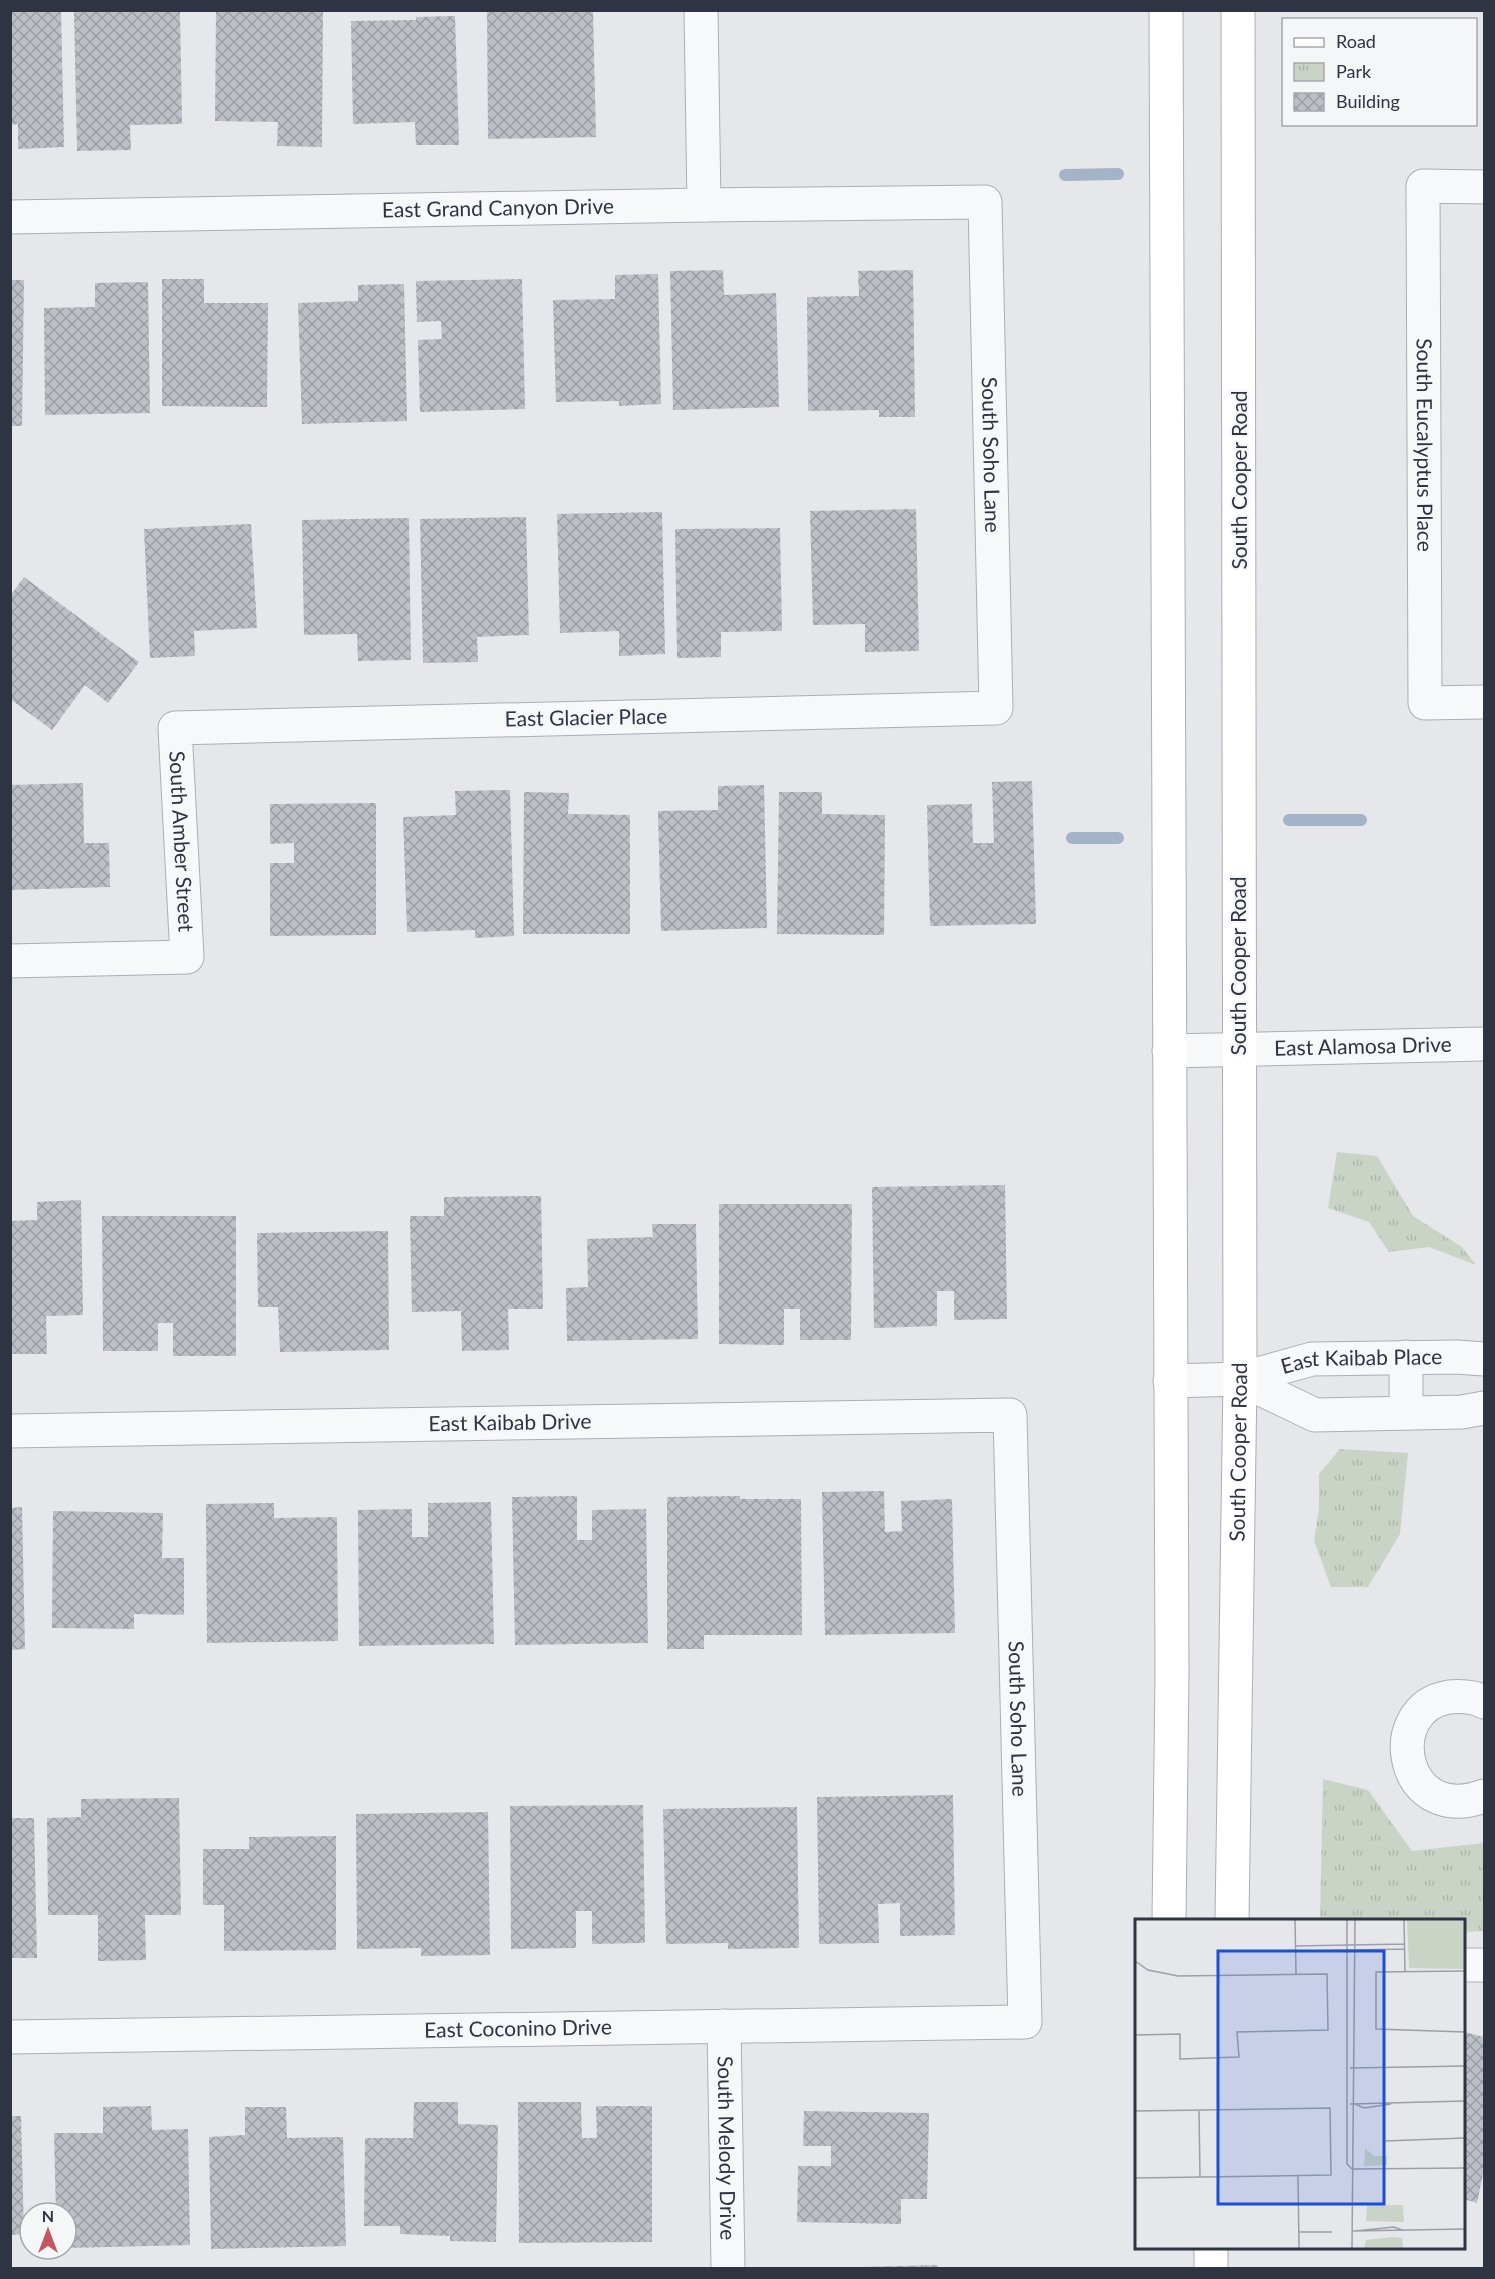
<svg xmlns="http://www.w3.org/2000/svg" width="1495" height="2279" font-family="Lato,sans-serif">
  <defs>
    <pattern id="park-tufts" width="24" height="20" patternUnits="userSpaceOnUse" patternTransform="scale(1.5)"><rect width="24" height="20" fill="#c9d4c7"/><path d="M3 7l-1-3M5 7V3M7 7l1-3M15 17l-1-3M17 17v-4M19 17l1-3" fill="none" stroke="#adb7ac"/></pattern>
    <pattern id="building-cross-hatch" width="8" height="8" patternUnits="userSpaceOnUse" patternTransform="scale(1.5)"><rect width="8" height="8" fill="#bdc0c7"/><path d="M0 0l8 8M0 8l8-8" fill="none" stroke="#9a9da3"/></pattern>
  </defs>
  <rect width="100%" height="100%" fill="#e5e7eb"/>
  <path fill="url(#park-tufts)" d="M1337,1152L1377,1156L1413,1216L1462,1247L1476,1265L1429,1247L1389,1252L1369,1222L1328,1208Z
    M1340,1449L1408,1453L1400,1534L1368,1587H1331L1314,1541L1319,1509V1474Z
    M1323,1779L1368,1790L1412,1851L1484,1843V1931L1464,1932V1920H1320Z"/>
  <g fill="none" stroke-linecap="round" stroke-linejoin="round">
    <path stroke="#a4b3c7" stroke-width="12" d="M1065,175L1118,174
      M1289,820H1361
      M1072,838H1118"/>
  </g>
  <path fill="url(#building-cross-hatch)" d="M10,10H61L64,147L18,149V124L10,125Z
    M160,10H180L182,124L130,125L131,150L77,151L74,12Z
    M216,10H323L322,147L277,146L278,122L215,121Z
    M487,10H593L596,137L488,139Z
    M455,16L459,145H416L415,122L353,124L351,21L416,20V17Z
    M723,270L724,295L776,293L779,407L673,410L670,271Z
    M913,270L915,417H879V410L808,411L807,297L859,296L858,271Z
    M658,274L661,404L619,406V401L556,402L553,300L615,299V275Z
    M162,279H204V303H268L267,407L162,406Z
    M522,279L525,409L420,412L418,340L442,339L441,321L417,322L416,281Z
    M10,280H24L22,426H10Z
    M148,282L150,413L45,415L44,308L95,307V283Z
    M404,284L407,421L302,424L298,303L358,301V285Z
    M916,509L919,651L865,652V624L813,625L810,511Z
    M662,512L665,654L619,656V631L560,633L557,514Z
    M526,517L529,635L477,637L478,662L423,663L420,519Z
    M409,518L411,660L358,661L357,634L304,635L302,520Z
    M251,524L257,628L194,631L195,656L150,658L144,529Z
    M780,528L782,631L721,632V657L677,658L675,529Z
    M24,577L139,662L108,703L85,685L52,730L10,699V596Z
    M1032,781L1036,924L930,926L927,805L972,804L973,843H994L992,782Z
    M83,783L84,843H109L110,887L10,890V785Z
    M764,785L767,928L661,931L658,811L718,810V786Z
    M510,790L514,936L475,938V930L407,932L403,817L456,815L455,791Z
    M524,792L569,793L568,814L630,815V934H523Z
    M779,792H822V814L885,815L884,935L777,934Z
    M376,803V935L270,936V863H294V843L270,844V804Z
    M1005,1185L1007,1319L954,1320V1291H937V1326L874,1328L872,1187Z
    M541,1196L543,1309H508L509,1350L462,1351L461,1311L412,1312L410,1216H444V1197Z
    M81,1200L83,1315L46,1316L47,1354H10V1221L37,1220V1202Z
    M719,1204H852L851,1340H800V1309H784V1345L719,1344Z
    M102,1216H236V1356H173V1323H158V1351H103Z
    M652,1224H696L698,1339L567,1341L566,1288L588,1287L587,1239L653,1237Z
    M388,1231L389,1350L280,1352L278,1307H258L257,1233Z
    M884,1491L885,1532L902,1531L901,1501L952,1499L955,1633L825,1635L822,1492Z
    M577,1496V1540H592V1510L646,1509L648,1643L515,1645L512,1497Z
    M740,1496V1499H801L802,1635H704V1649H667V1497Z
    M491,1502L494,1644L359,1646L358,1510L412,1509V1537H428V1503Z
    M274,1503V1518L337,1517L338,1641L207,1643L206,1504Z
    M22,1507L25,1649L10,1650V1508Z
    M53,1511L163,1513L162,1558H184V1615L134,1614V1629L52,1628Z
    M953,1795L955,1935L900,1936V1903L878,1904L879,1943L819,1944L817,1797Z
    M179,1798L181,1915H145L146,1960L98,1961V1915H48L47,1818L81,1817V1799Z
    M643,1805L645,1943L592,1944V1911H576V1948L511,1949L510,1806Z
    M797,1807L799,1948L728,1949V1943L666,1944L663,1809Z
    M488,1812L490,1955L421,1956V1948L357,1949L356,1814Z
    M10,1818H34L37,1958H10Z
    M336,1836V1950L224,1951V1905H203V1849H249V1837Z
    M1464,2032L1484,2037V2169L1477,2203L1464,2199Z
    M414,2102H458V2124L498,2125L496,2242L450,2241V2236L400,2234V2226H364L365,2138H413Z
    M518,2102H581L582,2138H597L596,2106H652V2242L519,2243Z
    M151,2106L152,2130L188,2129L190,2245L66,2248V2213H56L54,2133H103V2107Z
    M245,2107H286L287,2138L343,2137L346,2246L211,2249L209,2137L245,2135Z
    M804,2111L929,2113L927,2199H901V2224L797,2222L798,2166H831V2146H803Z
    M10,2116H21L24,2234L10,2235Z
    M937,2265L938,2268H858V2267Z"/>
  <g fill="none" stroke-linecap="round" stroke-linejoin="round">
    <g stroke="#aaaeb5" stroke-width="35">
      <g id="street">
        <path d="M701,10L704,205"/>
        <path id="s1" d="M1484,187L1423,186L1425,703L1484,702"/>
        <path id="s2" d="M10,217L704,205L985,202L996,708L175,728L187,957L10,961"/>
        <path id="s3" d="M1169,1051L1484,1044"/>
        <path d="M1406,1357V1413"/>
        <path d="M1240,1379L1315,1415L1462,1412L1484,1408"/>
        <path id="s4" d="M1170,1381L1240,1379L1312,1359L1457,1357L1484,1359"/>
        <path id="s5" d="M10,1431L1010,1415L1025,2022L10,2037"/>
        <path d="M1484,1702C1473,1696 1461,1696 1449,1697C1380,1708 1400,1827 1484,1796"/>
        <path d="M1464,1965H1484"/>
        <path id="s6" d="M724,2026L728,2268"/>
      </g>
    </g>
    <g stroke="#aaaeb5" stroke-width="35">
      <g id="secondary">
        <path d="M1166,10L1172,1674L1169,1920"/>
        <path id="s7" d="M1232,1920L1240,1379L1238,10"/>
        <path d="M1211,2248V2268"/>
      </g>
    </g>
    <use href="#street" stroke="#f7f8fa" stroke-width="33"/>
    <use href="#secondary" stroke="#fff" stroke-width="33"/>
  </g>
  <g text-anchor="middle" stroke-width="4.5" stroke-linejoin="round" paint-order="stroke">
    <g font-size="21" fill="#2e3442" stroke="#f4f6f8">
      <text dy="7" stroke="none"><textPath href="#s2" startOffset="488">East Grand Canyon Drive</textPath></text>
      <text dy="7" stroke="none"><textPath href="#s1" startOffset="320">South Eucalyptus Place</textPath></text>
      <text dy="7" stroke="none"><textPath href="#s2" startOffset="1228">South Soho Lane</textPath></text>
      <text transform="translate(1240 480) rotate(-90)" y="7">South Cooper Road</text>
      <text transform="translate(586 718) rotate(-1)" y="7">East Glacier Place</text>
      <text dy="7" stroke="none"><textPath href="#s2" startOffset="2416">South Amber Street</textPath></text>
      <text transform="translate(1239 966) rotate(-90)" y="7">South Cooper Road</text>
      <text dy="7" stroke="none"><textPath href="#s3" startOffset="194">East Alamosa Drive</textPath></text>
      <text dy="7" stroke="none"><textPath href="#s4" startOffset="194">East Kaibab Place</textPath></text>
      <text dy="7" stroke="none"><textPath href="#s5" startOffset="500">East Kaibab Drive</textPath></text>
      <text dy="7" stroke="none"><textPath href="#s7" startOffset="468">South Cooper Road</textPath></text>
      <text dy="7" stroke="none"><textPath href="#s5" startOffset="1304">South Soho Lane</textPath></text>
      <text transform="translate(518 2029) rotate(-1)" y="7">East Coconino Drive</text>
      <text dy="7" stroke="none"><textPath href="#s6" startOffset="122">South Melody Drive</textPath></text>
    </g>
  </g>
  <g transform="translate(1135 1919)">
    <rect width="330" height="330" fill="#e5e7eb"/>
    <path d="M272,1H330V50L274,49ZM230,229L239,237H252V246L229,247ZM232,286H268L269,303L231,302ZM258,318L267,319L268,329H229L231,321Z" fill="#c9d4c7"/>
    <path fill="none" stroke="#9c9fa7" stroke-width="1.5" d="M160,1L161,55M212,1V245L217,250M269,1L270,53M160,27L270,25M161,32L270,30M0,42L13,51L43,57L192,55L193,111L102,113L104,138L45,140V115L0,116M330,52L241,53V110L330,113M215,149L330,147M215,185L330,182M220,185L229,189L256,185M64,191L65,258M0,192L195,189L196,256L0,259M249,222L330,219M217,250L330,249M163,257L164,329M217,312L330,310M220,312L259,308L267,311M164,313H197M217,329L220,1"/>
    <path fill="#1d4ed8" fill-opacity="0.15" stroke="#1d4ed8" stroke-width="3" d="M83,32H249V285H83Z"/>
    <rect width="330" height="330" fill="none" stroke="#2e3442" stroke-width="3"/>
  </g>
  <rect width="1495" height="2279" fill="none" stroke="#2e3442" stroke-width="24"/>
  <rect x="1282" y="18" width="195" height="108" fill="#f4f6f8" stroke="#a5a8af" stroke-width="1.5"/>
  <rect x="1294" y="38" width="30" height="9" fill="#ffffff" stroke="#a5a8af" stroke-width="1.5"/>
  <text x="1336" y="48" font-size="18" fill="#2e3442">Road</text>
  <rect x="1294" y="63" width="30" height="18" fill="url(#park-tufts)" stroke="#a5a8af" stroke-width="1.5"/>
  <text x="1336" y="78" font-size="18" fill="#2e3442">Park</text>
  <rect x="1294" y="93" width="30" height="18" fill="url(#building-cross-hatch)" stroke="#a5a8af" stroke-width="1.5"/>
  <text x="1336" y="108" font-size="18" fill="#2e3442">Building</text>
  <g transform="translate(48 2231)"><circle r="28" fill="#f4f6f8" stroke="#a5a8af" stroke-width="1.5"/>
  <path d="M0-4.5L10 22L0 15L-10 22Z" fill="#c25862"/>
  <text y="-9" font-size="16" font-weight="bold" text-anchor="middle" fill="#2e3442">N</text>
  </g>
</svg>
